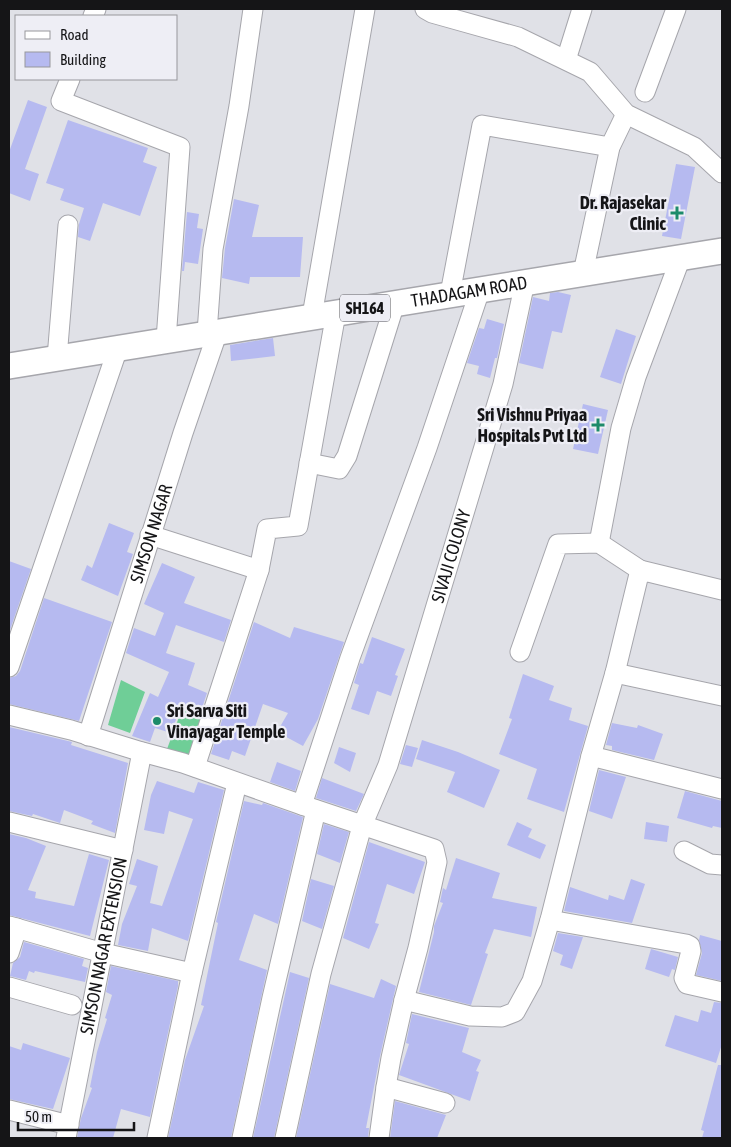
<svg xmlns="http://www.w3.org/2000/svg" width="731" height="1147" font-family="'Asap Condensed',sans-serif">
  <rect width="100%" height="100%" fill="#e0e1e7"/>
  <path fill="#6fce97" d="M121,680L145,692L130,733L108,725Z
    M182,709L207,720L193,761L167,749Z"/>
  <path fill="#b6baf0" d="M28,100L47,107L25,169L39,174L30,201L9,193V152Z
    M68,120L148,148L143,162L157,167L140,216L103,203L90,241L78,237L79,224L84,208L60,200L64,189L46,183Z
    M676,164L695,167L681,239L662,236Z
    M234,199L259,205L252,237H303L300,277H250L249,284L222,278L225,248Z
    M187,212L199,214L197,228L203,229L198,264L185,262L184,271H182Z
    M558,292L571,295L562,333L552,331L543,369L519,363L533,297L549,301L550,293Z
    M487,319L504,324L497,358H495L490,378L477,374L479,366L467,363L479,328L484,329Z
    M616,329L636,336L621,384L600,377Z
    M273,338L275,356L231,361L230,345Z
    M583,404L608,410L598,454L573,449Z
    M109,523L134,533L127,552L133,554L118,596L81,580L87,565L92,568Z
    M9,561L31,569L9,633Z
    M162,563L195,577L184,603L231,620L224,642L176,625L166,653L195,663L188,685L207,693L200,714L181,706L171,733L155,728L150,742L132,736L150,693L158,697L169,672L126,653L134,628L155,636L164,613L144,604Z
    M44,598L112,622L79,721L9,704V678L16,676L20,671Z
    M254,622L290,638L294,627L344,642L318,719L303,746L277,732L288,713L263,704L245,756L232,751L229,760L211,754Z
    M372,637L405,649L395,675L398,676L391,696L377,691L369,715L351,709L359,685L354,683L360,663L363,664Z
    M523,674L554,686L549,700L572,708L569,720L588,726L564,812L527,799L537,769L499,754L512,719L509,718Z
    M612,723L637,728L638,725L663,734L654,760L612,750V746L606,745Z
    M9,727L68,741L72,742L71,745L128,763L115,833L91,824L93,821L64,810L60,823L33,814L32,816L9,811Z
    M422,740L458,752L500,770L484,808L447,792L455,772L416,759Z
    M406,745L418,748L412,767L400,764Z
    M339,747L356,753L350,772L334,763Z
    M277,762L301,771L295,791L270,782Z
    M599,770L626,777L612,819L589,811Z
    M322,778L364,794L356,811L316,798Z
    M157,781L194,793L198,782L224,790L188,941L152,928L148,951L118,945L122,924L137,886L129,884L137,859L158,866L150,903L162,906L193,819L169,811L164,834L144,830L151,795Z
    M685,791L722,801V828L713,826L712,828L677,818Z
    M244,801L262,805L263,803L303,817L278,924L254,914L239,960L267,970L231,1138H168L185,1060L204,1006L201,1005L218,923L216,922Z
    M517,822L532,829L528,837L546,845L540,859L507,845Z
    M646,822L669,826L667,842L644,839Z
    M324,824L349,832L340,863L317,854Z
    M9,834L26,838L46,846L28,890L36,892L35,898L74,906L89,854L109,860L90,936L9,915Z
    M369,842L425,862L414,894L387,884L375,923L379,924L369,949L343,938Z
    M456,858L500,873L492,898L537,907L531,937L494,929L485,953L488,954L471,1005L419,992L434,932V926L443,903L440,902L443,888L446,890Z
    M311,879L334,886L322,929L302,921Z
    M631,879L645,884L632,923L564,911L570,887L608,900L609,895L624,900Z
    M558,933L583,937L572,969L560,965L563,955L553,951Z
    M700,935L722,941V981L696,975L702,953L699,940Z
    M24,942L84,959L82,966L88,968L85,982L35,971L34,973L29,971L26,980L10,976L13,963L20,957Z
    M651,949L678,957L675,970L672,969L669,977L645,969Z
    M111,966L178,981V986L150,1117L121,1109L113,1138H77L81,1118L92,1088L90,1087L97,1052L107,1019L105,1018L112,995L106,992Z
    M290,972L309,978L274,1138H253Z
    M381,979L396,986L380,1056L366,1128H369L368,1138H296L330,984L374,998Z
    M714,1002L722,1003V1044L716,1063L665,1046L675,1015L698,1022L701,1010L711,1013Z
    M412,1014L469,1028L462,1052L481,1060L476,1071L479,1072L470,1101L399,1075L409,1044L406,1043Z
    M23,1043L70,1058L53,1109L9,1099V1046L21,1050Z
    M718,1065H722V1138H702L704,1131L701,1130Z
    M395,1101L446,1115L437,1138H390Z"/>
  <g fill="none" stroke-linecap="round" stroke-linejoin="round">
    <g stroke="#a6a6ac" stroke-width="21">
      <g id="minor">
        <path d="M425,9L432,13L518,37L590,72L626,114L694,147L722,173"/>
        <path d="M93,16L96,9"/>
        <path d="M566,60L582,9"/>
        <path d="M70,79L61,101L180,147L166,340"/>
        <path d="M645,92L676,9"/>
        <path d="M583,273L610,147L626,114"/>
        <path d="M450,294L482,125L610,147"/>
        <path d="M312,316L365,9"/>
        <path d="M207,333L213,249L239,106L253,9"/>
        <path d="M57,358L68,225"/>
        <path d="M309,463L339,469L347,456L395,303"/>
        <path d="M150,535L259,570"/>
        <path d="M599,543L621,428L636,377L681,257"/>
        <path d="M520,652L558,544L599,543L640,570"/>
        <path d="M9,667L118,348"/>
        <path d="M615,673L722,696"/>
        <path d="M9,715L71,730L142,752L183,763L302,805L434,849L437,862L418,948L404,1000L391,1058L386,1087L379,1138"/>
        <path id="s1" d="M88,736L183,433L218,331"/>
        <path d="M591,756L722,789"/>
        <path d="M195,767L259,570L267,529L298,526L336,313"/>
        <path d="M302,805L350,658L427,448L480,290"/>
        <path d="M9,822L123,850"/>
        <path d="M684,851L710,864L722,865"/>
        <path d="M550,920L686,944L690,946L691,951L684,978L687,984L722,992"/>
        <path d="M9,926L103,953L192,973"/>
        <path d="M9,953L17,928"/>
        <path d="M9,987L72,1005"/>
        <path d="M404,1000L470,1016L502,1017L515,1012L532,981L550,920L591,756L615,673L640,570L722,590"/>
        <path d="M386,1087L445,1103"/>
        <path d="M9,1110L69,1125"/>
        <path id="s2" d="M66,1138L142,752"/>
        <path d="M157,1138L192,973L237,783"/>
        <path d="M242,1138L272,998L316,810"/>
        <path id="s3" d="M285,1138L321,974L362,826L388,765L503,384L525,282"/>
      </g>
    </g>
    <g stroke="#a6a6ac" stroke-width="28">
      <g id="major">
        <path id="s4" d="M9,366L722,251"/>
      </g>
    </g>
    <use href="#minor" stroke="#fff" stroke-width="19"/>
    <use href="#major" stroke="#fff" stroke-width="25"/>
  </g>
  <g fill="#1d8b6a" stroke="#eeeef5" stroke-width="2">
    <path d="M674.5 205.5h5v5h5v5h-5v5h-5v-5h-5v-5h5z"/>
    <path d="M595.5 417.5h5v5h5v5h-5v5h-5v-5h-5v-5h5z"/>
    <circle cx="157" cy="721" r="5"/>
  </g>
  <g text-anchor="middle" stroke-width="4.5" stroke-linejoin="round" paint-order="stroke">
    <rect fill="#eeeef5" stroke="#56565a" stroke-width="1" x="340" y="294.5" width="50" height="27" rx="4"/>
    <g font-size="16" font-weight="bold" fill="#151517">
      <text x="365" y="314">SH164</text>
    </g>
    <g font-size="18" font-weight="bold" fill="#151517" stroke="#eeeef5" text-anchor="end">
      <text x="666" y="209">Dr. Rajasekar<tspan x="666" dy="21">Clinic</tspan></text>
      <text x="587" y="421">Sri Vishnu Priyaa<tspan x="587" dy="21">Hospitals Pvt Ltd</tspan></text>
      <text x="167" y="717" text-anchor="start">Sri Sarva Siti<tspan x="167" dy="21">Vinayagar Temple</tspan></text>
    </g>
    <g font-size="18" fill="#151517" stroke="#eeeef5">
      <text dy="6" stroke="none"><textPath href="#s4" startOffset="466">THADAGAM ROAD</textPath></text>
      <text dy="6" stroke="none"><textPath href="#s1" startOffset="212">SIMSON NAGAR</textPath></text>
      <text dy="6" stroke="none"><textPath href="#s3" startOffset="606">SIVAJI COLONY</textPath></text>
      <text dy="6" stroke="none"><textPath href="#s2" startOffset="196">SIMSON NAGAR EXTENSION</textPath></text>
    </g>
  </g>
  <rect width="731" height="1147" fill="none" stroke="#151517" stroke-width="20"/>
  <rect x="15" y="15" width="162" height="65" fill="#eeeef5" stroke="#97979c"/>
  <rect x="25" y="31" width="25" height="8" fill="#ffffff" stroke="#97979c"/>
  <text x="60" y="40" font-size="15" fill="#151517">Road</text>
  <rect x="25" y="52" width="25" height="15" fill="#b6baf0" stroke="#97979c"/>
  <text x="60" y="65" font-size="15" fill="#151517">Building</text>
  <path d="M18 1122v8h116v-8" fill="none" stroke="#151517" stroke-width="2.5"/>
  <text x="25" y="1122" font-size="15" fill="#151517" stroke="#eeeef5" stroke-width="4" paint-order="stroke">50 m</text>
</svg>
